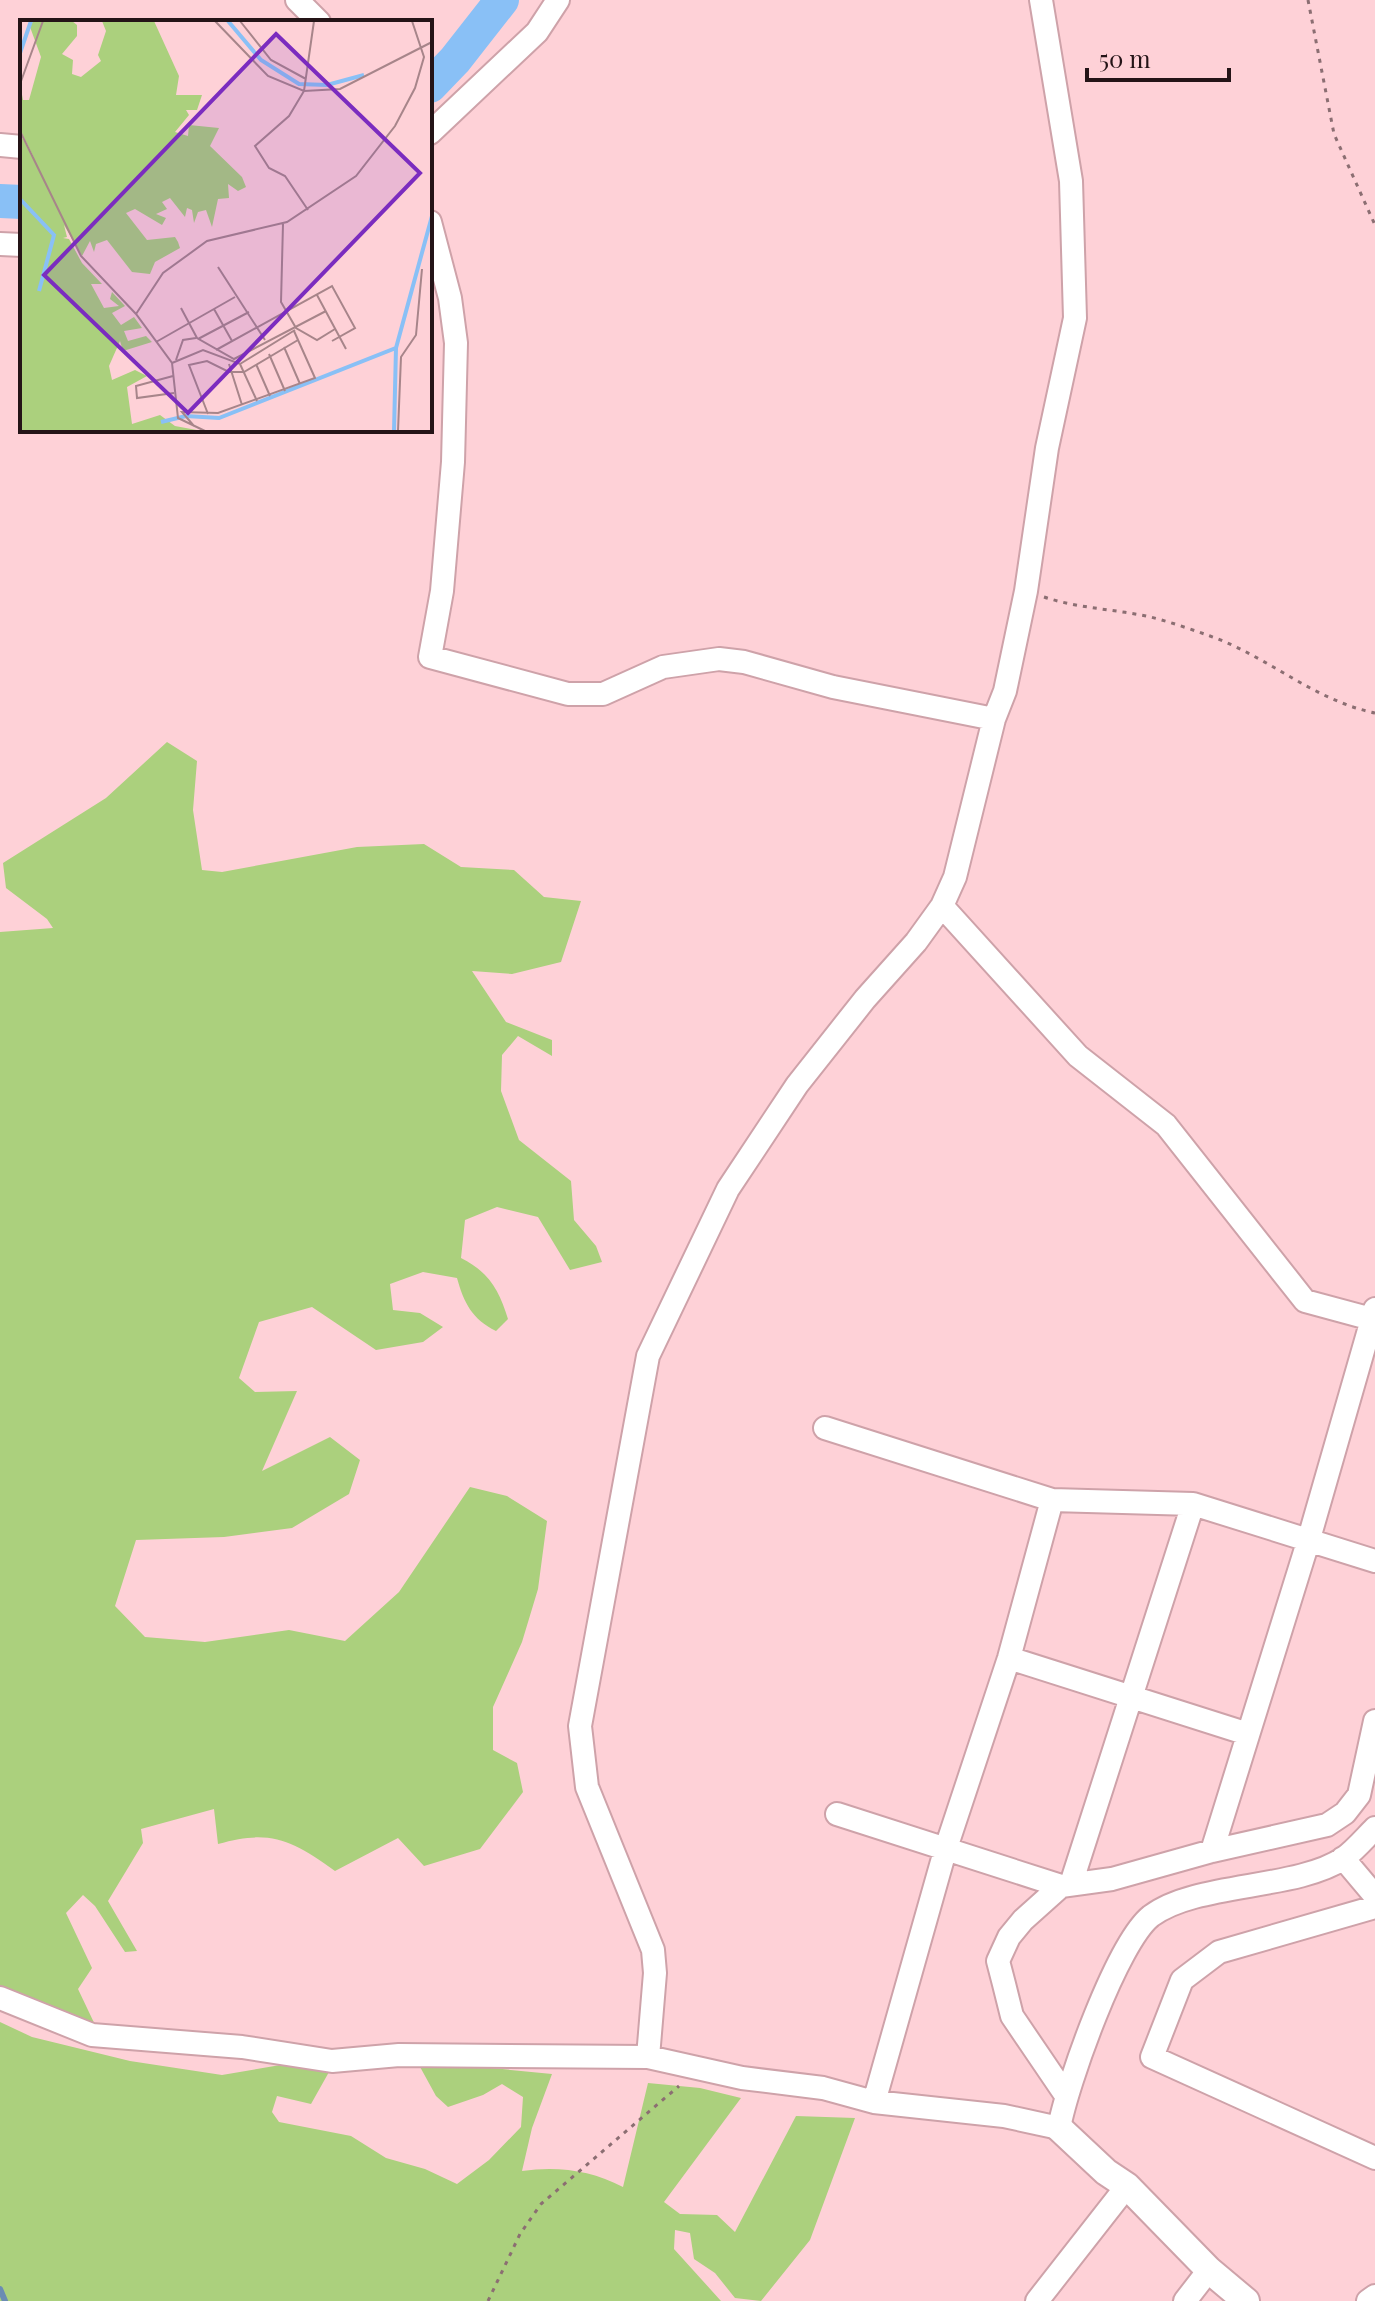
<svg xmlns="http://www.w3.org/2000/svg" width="1375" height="2301" font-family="'Playfair Display',serif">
  <rect width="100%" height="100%" fill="#fed1d7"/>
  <path fill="#abd07d" d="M167,742L197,761L193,810L202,870L222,872L357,847L424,844L461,867L514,870L544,897L581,901L561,962L512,974L472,971L506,1022L552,1040V1056L518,1036L502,1055L501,1091L519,1140L571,1181L574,1220L596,1246L602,1262L570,1270L538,1217L497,1207L465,1220L461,1258C489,1272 499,1290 508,1319L496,1331C472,1319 464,1303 457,1278L423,1272L390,1284L393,1310L420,1313L443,1327L423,1342L376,1350L312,1307L259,1322L239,1378L255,1392L297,1391L262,1471L330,1437L360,1460L349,1494L292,1528L224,1537L136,1540L115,1606L145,1637L205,1642L289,1630L345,1641L399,1592L470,1487L507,1496L547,1521L538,1589L522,1642L493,1707V1750L517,1763L523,1792L480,1849L424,1866L398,1838L335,1871C292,1840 270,1829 218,1844L214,1809L141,1829L143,1843L108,1901L137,1951L125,1952L95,1906L83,1895L66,1913L92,1968L78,1989L97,2029L0,1990V932L53,928L47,919L6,888L3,863L106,798Z
    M0,2022L32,2037L130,2061L222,2075L292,2063L329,2072L311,2104L277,2096L272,2112L279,2122L351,2136L386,2158L425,2169L457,2184L489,2160L521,2127L523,2097L502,2084L483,2095L448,2107L436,2096L419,2065L430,2062L552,2074L532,2128L522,2171C557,2166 591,2170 623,2187L648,2083L700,2088L741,2098L664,2202L680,2214L717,2215L735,2232L796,2116L855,2118L810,2240L761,2301L735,2298L715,2273L694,2259L690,2233L675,2230L674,2249L721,2301H0Z"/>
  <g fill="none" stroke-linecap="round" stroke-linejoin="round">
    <path stroke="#6b8cb3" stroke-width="6" d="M0,2289L5,2301"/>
    <path stroke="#89c0f6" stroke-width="34" d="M430,86L455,60L502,0
      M0,201L22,202"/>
    <g stroke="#cea2a9" stroke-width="26">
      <path id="minor" d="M297,0L319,22
        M430,133L537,32L558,0
        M0,145L22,147
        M430,222L450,298L456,343L453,462L442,591L430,657L568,694H603L663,667L719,659L744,662L833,687L994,719
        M0,244L22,245
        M942,906L1078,1056L1166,1125L1305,1301L1375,1320
        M825,1428L1052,1500L1193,1504L1375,1561
        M1009,1658L1248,1734
        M837,1814L1061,1886
        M1212,1851L1308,1542L1375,1309
        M1343,1858L1375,1896
        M1071,1884L1193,1504
        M1375,1907L1219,1952L1182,1980L1152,2057L1375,2158
        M0,1998L92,2035L242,2047L332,2061L399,2055L648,2057L742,2078L823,2088L874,2102L1004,2116L1059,2128C1067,2084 1117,1943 1151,1916C1196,1882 1297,1890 1344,1858C1355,1850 1365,1838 1375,1828
        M648,2057L655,1973L653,1950L587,1787L580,1726L648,1356L728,1189L797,1085L865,999L916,942L942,906L955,877L994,719L1005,691L1026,591L1047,448L1075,318L1071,181L1041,0
        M1065,2094L1012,2016L1004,1984L998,1961L1009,1937L1023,1920L1061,1886L1112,1879L1212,1851L1327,1825L1345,1813L1359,1795L1375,1721
        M874,2102L945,1851L1009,1658L1052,1500
        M1037,2301L1127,2186
        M1185,2301L1209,2270
        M1368,2301L1375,2296"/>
    </g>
    <g stroke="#cea2a9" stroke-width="30">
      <path id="tertiary" d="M1059,2128L1106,2172L1127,2186L1209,2270L1246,2301"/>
    </g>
    <path stroke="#8b6e72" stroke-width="3" stroke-dasharray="4 6" stroke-linecap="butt" d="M1308,0L1334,134L1375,225
      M1044,597C1077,608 1112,609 1146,616C1168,621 1190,629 1210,636C1269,657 1313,700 1375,713
      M488,2301L520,2234L541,2204L679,2086"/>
    <use href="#minor" stroke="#fff" stroke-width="22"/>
    <use href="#tertiary" stroke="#fff" stroke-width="26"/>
  </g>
  <g transform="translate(20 20)">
    <rect width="412" height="412" fill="#fed1d7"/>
    <path d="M13,1H52L57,5V16L42,34L53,40L52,54L61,57L81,41L78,35L86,11L82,1H134L159,56L156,75H182L177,90H166L169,95L155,112L168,116L169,105L199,108L190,126L222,157L226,167L218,171L208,164L209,178L198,179L192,207L186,190L178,192L174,203L172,190L167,188L165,197L150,178L142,182L147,189L136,194L146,198L142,205L115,189L106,193L127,220L155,217L158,222L160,228L135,242L130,254L112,252L87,220L76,224L74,232L70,221L62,236L44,205L47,217L43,218L49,219L62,243L82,264H71L84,288L99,286L90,279L92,272L105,286L92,293L101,305L114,297L122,308L104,311L108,321L126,316L132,322L103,331L100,321L89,346L92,360L115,350L127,356L107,367L112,404L140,395L155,406L182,411H0V114L14,138L0,109V64L3,80H9L21,37L10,7Z" fill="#abd07d"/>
    <path fill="none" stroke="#89c0f6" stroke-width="4" d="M208,1L241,40L279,64L307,65L344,55M0,33L11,1M0,179L34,215L19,271M376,328L412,196M141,402L166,396L199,398L376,328L374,411"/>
    <path fill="none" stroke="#a7858a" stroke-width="2" d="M195,1L248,56L284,71L320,69L412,22M220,1L251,40L286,59M0,64L23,1M0,111L61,236L116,294L152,343L158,398L185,411M288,190L265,156L249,148L235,126L269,96L284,71L294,1M263,204L261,282L276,308L297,320L315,309M198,247L245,320M297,275L326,329M161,288L177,318L214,339L306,291M194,289L212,321M116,294L143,253L187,221L267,202L336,156L375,106L395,68L404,37L392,1M178,319L229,292M136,322L215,277M264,327L280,364M196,330L312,266L335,308L312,321M249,334L265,371M156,340L163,320L176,318M152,343L183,330L220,344L275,310M209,344L222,385M220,344L237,381M236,344L250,376M153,356L116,366L117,378L154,373M188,394L169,345L187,341L209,352H224L278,320M174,406L162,392L198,393L295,358L274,311M378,411L381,337L396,315L402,249"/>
    <path fill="#7b2cbf" fill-opacity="0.15" stroke="#7b2cbf" stroke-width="4" d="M256,14L400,153L168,393L24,255Z"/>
    <rect width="412" height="412" fill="none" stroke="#241417" stroke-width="4"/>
  </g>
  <path d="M1087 68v12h142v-12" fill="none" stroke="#241417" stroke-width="4"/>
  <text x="1099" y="68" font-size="24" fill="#241417" stroke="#fed1d7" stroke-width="6" paint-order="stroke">50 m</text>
</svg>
